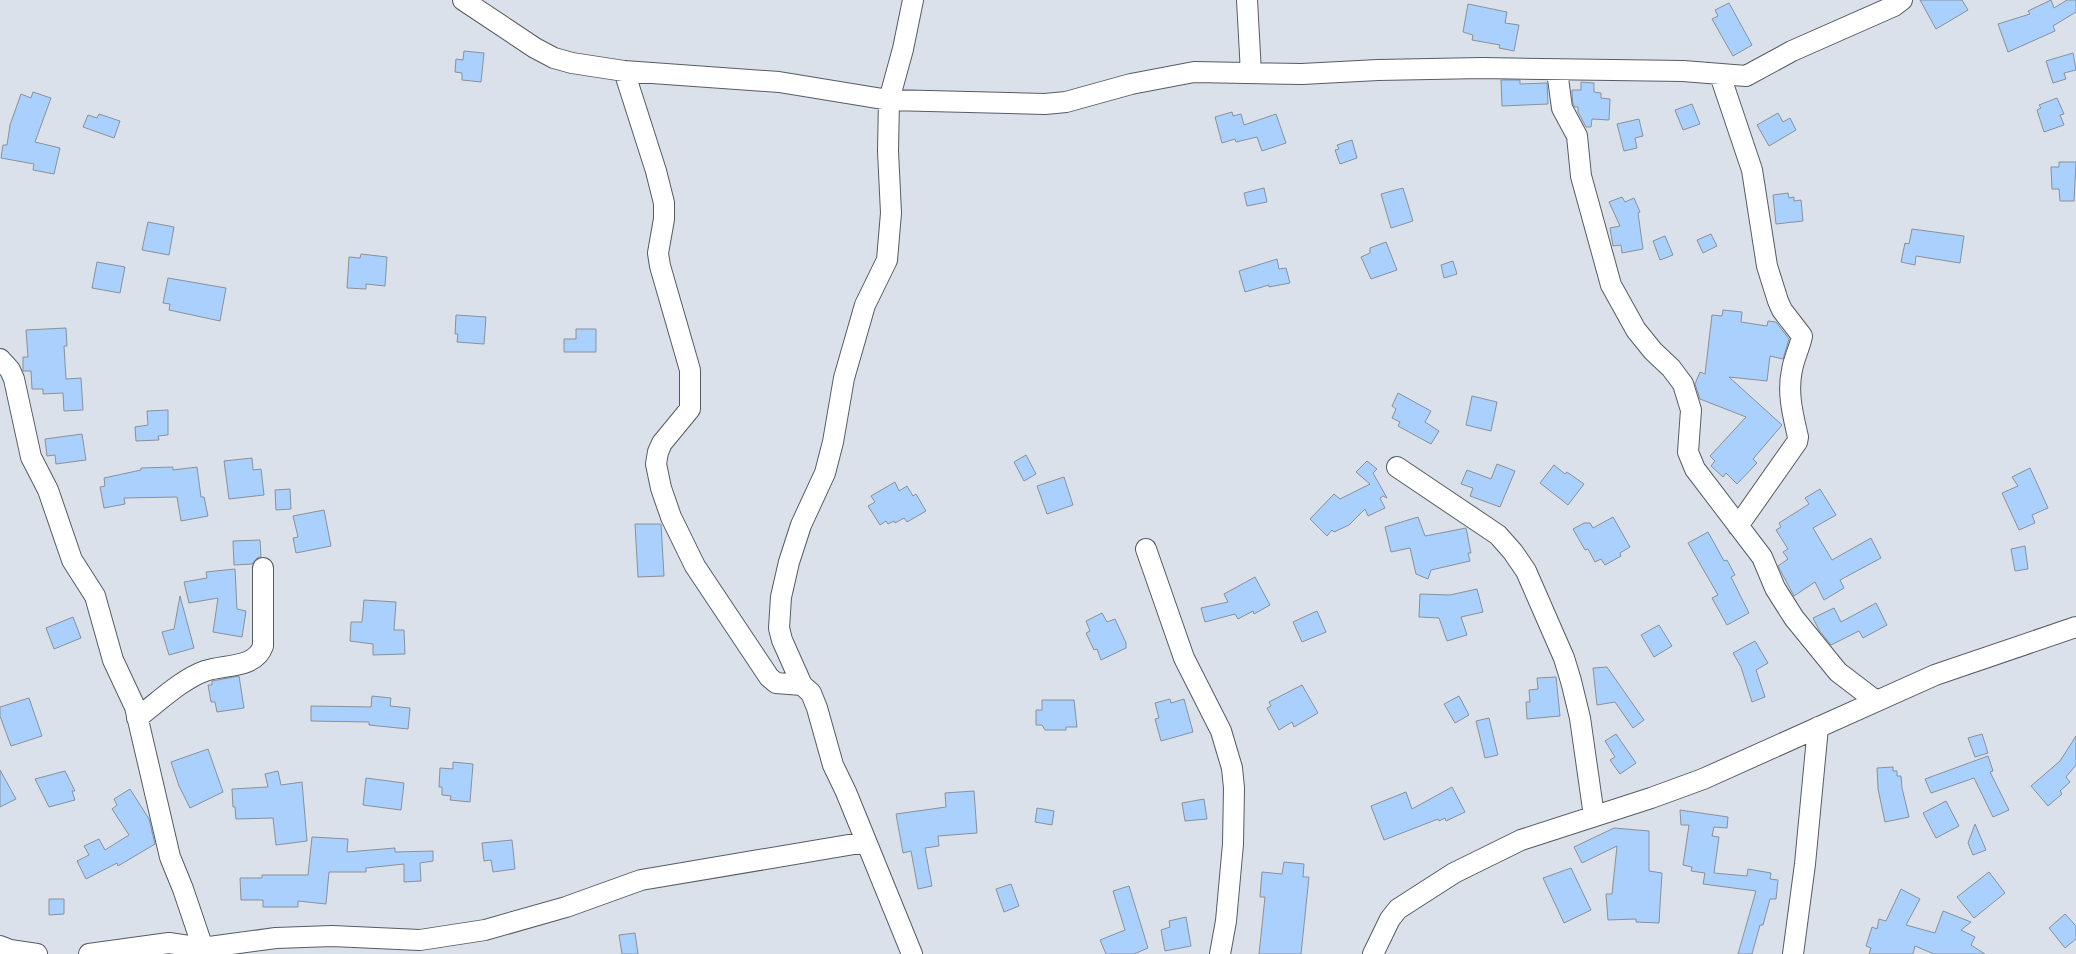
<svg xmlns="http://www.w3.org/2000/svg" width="2076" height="954" font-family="Signika,sans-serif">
  <rect width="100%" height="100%" fill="#dae1ea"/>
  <path fill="#aad0fe" stroke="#8a9199" d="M1920,0H1962L1968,10L1936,29Z
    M2051,0L2054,8L2067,0H2076V12L2053,26L2055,31L2008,52L1998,24L2030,14L2028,11Z
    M1729,3L1752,45L1733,56L1712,19L1718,16L1715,10Z
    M1468,4L1507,12L1505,23L1519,25L1514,51L1499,48L1500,45L1472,40L1473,35L1463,32Z
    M464,51L484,53L481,82L462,80V73L455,72L456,59L463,60Z
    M2073,53L2076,70L2064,73L2066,79L2053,83L2046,61Z
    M1501,80H1520V84L1547,83L1548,104L1502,106Z
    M1581,82L1594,83V92L1601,93V98L1610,99L1609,120L1592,119L1591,127H1586L1578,112V107H1575L1573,104L1572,94V90H1581Z
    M33,92L51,98L35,142L60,148L54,174L33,170L34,164L1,158L3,145H7L10,125L21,94L31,98Z
    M2057,98L2064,114L2060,115L2064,125L2044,132L2037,110L2041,108L2039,105Z
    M1692,104L1700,124L1683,130L1675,110Z
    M1232,112L1233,116L1241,114L1244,125L1276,114L1286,143L1262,151L1257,137L1236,142L1235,139L1222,143L1215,117Z
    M1778,113L1783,122L1790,118L1796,130L1769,146L1757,125Z
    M99,114L120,121L114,138L83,127L88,115L97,118Z
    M1639,119L1643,136L1635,138L1637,148L1624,151L1617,124Z
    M1352,140L1357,158L1340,164L1335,150L1339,149L1337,145Z
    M2059,162H2076L2074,201H2060L2059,189H2052L2051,167H2059Z
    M1264,188L1267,202L1247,206L1244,193Z
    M1403,188L1413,221L1391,228L1381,194Z
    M1788,193L1789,198L1794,197V201L1801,200L1803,221L1776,224L1773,195Z
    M1622,197L1625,202L1634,198L1640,212L1638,213L1643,249L1622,253L1621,245L1613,246L1610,228L1620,226L1609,202Z
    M148,222L174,227L169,255L142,250Z
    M1912,229L1964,236L1960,263L1916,256L1915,265L1901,262L1905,243L1909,244Z
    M1711,234L1717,246L1703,253L1697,240Z
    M1665,236L1673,255L1660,260L1653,241Z
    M1386,242L1397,270L1371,279L1361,257L1370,253V248Z
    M361,254L387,257L385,286L366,284V289L347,288L349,257L360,258Z
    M1277,259L1279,269L1286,268L1290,283L1269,287V285L1245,292L1239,271Z
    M1453,261L1457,274L1444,278L1441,265Z
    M97,262L125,267L120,293L92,288Z
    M168,278L226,288L220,321L169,310L170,304L163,303Z
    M1723,310L1742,312L1741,322L1767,326L1768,321L1776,322L1789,339L1783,359L1770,356L1767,381L1729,377L1782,425L1753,459L1757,463L1737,484L1726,473L1723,477L1711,466L1715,461L1710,456L1746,417L1700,399L1695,384L1700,372L1705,374L1712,315L1722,316Z
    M456,315L486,317L484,344L457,342L458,334H455Z
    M66,328L67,346H64L66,379L81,378L83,410L64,411L63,393L43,394V389H32L31,371H23V357H28L26,330Z
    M576,329H596V352H564V339H576Z
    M1398,393L1431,411L1425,422L1439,431L1431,444L1398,426L1400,422L1392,418L1396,409L1392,406Z
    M1472,396L1497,402L1491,431L1466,425Z
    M168,410V435L158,436L159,440L136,441L135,427L148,425L147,411Z
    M82,434L86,460L56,464L55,455L47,456L45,439Z
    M1026,455L1036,474L1024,481L1014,462Z
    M252,458L253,470L261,469L264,495L229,499L224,461Z
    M1367,461L1377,469L1373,473L1387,498L1383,496L1380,498L1385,508L1368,516L1365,509L1349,525L1334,532L1332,530L1327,536L1310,519L1334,494L1340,499L1370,484L1356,472Z
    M1497,464L1515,471L1500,507L1470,496L1473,488L1461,484L1467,470L1491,479Z
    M1554,465L1565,474L1567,472L1584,484L1568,505L1540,483Z
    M173,467V470L197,467L201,497H204L208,516L181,521L177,497L124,498L125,504L104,508L100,487L105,486L104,478L141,470V468Z
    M2030,468L2048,508L2032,515L2035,523L2019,530L2002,493L2018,486L2012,477Z
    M1064,477L1073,505L1047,514L1037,486Z
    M895,482L899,491L907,486L913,496L916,494L926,511L907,522L904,518L895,523L894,521L888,524L886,521L880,525L868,506L875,502L871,496Z
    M290,489L291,509L276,510L275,490Z
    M1820,489L1836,515L1813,528L1832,560L1871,538L1881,558L1840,580L1844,588L1824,600L1815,582L1794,596L1778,566L1788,559L1783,552L1788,549L1776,530L1781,527L1779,523L1809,504L1805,498Z
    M324,510L331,546L296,553L293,538L298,537L293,516Z
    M1418,517L1425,536L1466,528L1471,553H1468L1470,561L1431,570L1428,579L1416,574L1410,548L1391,552L1385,527Z
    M1613,517L1630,547L1620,553L1621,556L1605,565L1601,559L1595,562L1588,549L1585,550L1573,529L1584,523H1590L1593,528Z
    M635,524H661L664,576L638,577Z
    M1708,532L1724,561L1727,560L1735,575L1731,577L1749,613L1727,625L1712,598L1718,595L1688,543Z
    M260,540L261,557L257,558L252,564L234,565L233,541Z
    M2025,546L2028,569L2015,571L2011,549Z
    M235,569L237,609L246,611L242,637L213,632L218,598L189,603L184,582L207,578L206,572Z
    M1255,577L1270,605L1254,614L1253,611L1238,619L1235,614L1205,622L1201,608L1228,602L1224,594Z
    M1477,589L1483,612L1461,617L1467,635L1447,641L1439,618L1419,617L1420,594L1450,595Z
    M180,596L194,648L169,655L162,632L174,629Z
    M364,600L396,602L394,630H404L405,654L373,655V644L350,641L351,622H362Z
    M1876,603L1887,625L1863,638L1859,631L1831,645L1819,630L1813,618L1834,608L1841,622Z
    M1317,611L1326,632L1302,642L1293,622Z
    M1102,613L1107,622L1115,619L1126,643V648L1101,660L1097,649L1094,650L1086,633L1090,631L1086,621Z
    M73,617L81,638L54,649L46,628Z
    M1659,625L1672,646L1654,657L1641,635Z
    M1755,641L1768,663L1756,670L1765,697L1752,702L1741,667L1733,653Z
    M1607,667L1644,720L1633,728L1615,702L1597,705L1593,668Z
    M239,676L244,708L217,712L215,702H211L208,685H212V681Z
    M1556,677L1560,716L1527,719L1526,702H1530L1529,690L1538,689L1537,678Z
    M1302,685L1318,713L1294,727L1292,722L1279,730L1267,708L1271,706L1269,702Z
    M372,696L391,698L390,706L410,708L408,729L369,725V722L311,721V706L371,707Z
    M1459,696L1469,715L1455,723L1444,704Z
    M29,698L42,736L11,746L0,716V707Z
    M1170,699L1171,703L1184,699L1193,732L1161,741L1155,719L1159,718L1155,703Z
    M1042,700H1074L1077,727H1066V730H1045L1042,725H1036V710H1042Z
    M1489,718L1498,755L1485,758L1476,721Z
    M1616,734L1636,763L1620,774L1610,760L1615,757L1605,741Z
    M1982,734L1988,753L1975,757L1968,738Z
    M2076,736V765L2066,777L2070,782L2060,791L2062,794L2048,806L2031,786L2060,761Z
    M208,749L223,792L190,808L179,786L171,762Z
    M1988,756L1993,771L1990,772L2009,810L1993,817L1974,778L1931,793L1925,779Z
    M453,762L473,764L470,802L450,800L451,796L442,795V787H439L440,768L453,769Z
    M1893,767V771H1897V776H1901L1902,788L1909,817L1885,822L1878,789L1877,768Z
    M0,770L16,799L0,807Z
    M65,771L75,791H72L75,800L49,807L35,779Z
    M278,771L281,785L302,782L307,841L276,845L273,818L236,819L235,807H233L232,789L268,787L265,774Z
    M366,778L404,783L401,810L363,805Z
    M1452,787L1465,812L1446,821L1445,818L1439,821L1438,819L1384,840L1371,806L1406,792L1412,809Z
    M130,789L149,819L155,844L118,866L117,863L86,879L77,861L89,855L84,846L99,839L105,850L129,835L112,809L117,805L114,799Z
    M974,791L977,833L938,836L939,846L925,848L932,886L918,889L911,851L903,853L896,814L946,807L945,793Z
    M1204,799L1207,819L1185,821L1182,803Z
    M1946,801L1959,826L1936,838L1923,813Z
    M1037,808L1054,811L1052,825L1035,822Z
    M1680,810L1728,817L1727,828L1714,827L1712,836L1719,837L1714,873L1747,876L1748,869L1771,873L1770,879L1778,880L1776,899H1770L1763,925H1760L1752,954H1738L1756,891L1703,884L1705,873L1691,871L1692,867L1683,865L1689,825H1681Z
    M1975,824L1986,850L1973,855L1968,843Z
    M1614,828L1649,831V871L1662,873L1659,923L1636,922V919L1608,920L1606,894H1612L1617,846L1582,863L1574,847Z
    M312,837L348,839L347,852L395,848V852L433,851V861L420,863L421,881L404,882V864L366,868V872H329L326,904L298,901V907H263V900H241L240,878H262V875H308Z
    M512,840L515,869L493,872L491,860L484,861L482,843Z
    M1284,862L1304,864L1303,877H1309L1301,954H1259L1265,897H1260L1262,872L1282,874Z
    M1571,868L1591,910L1564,923L1543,878Z
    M1989,872L2005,893L1974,918L1957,897Z
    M1011,884L1019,906L1004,912L996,889Z
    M1129,886L1148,948L1134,954H1106L1100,940L1125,930L1113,891Z
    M1901,889L1920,899L1906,925L1935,933L1943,911L1971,922L1961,930L1975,937L1971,945L1985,954H1934L1915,946L1913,954H1869L1871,948L1866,946L1872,927L1877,929L1879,919L1886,921Z
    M49,899H64V914L49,915Z
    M2065,914L2076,926V939L2065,948L2049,928Z
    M1186,917L1191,946L1165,951L1161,930L1170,927L1169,921Z
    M635,933L638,954H622L619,935Z"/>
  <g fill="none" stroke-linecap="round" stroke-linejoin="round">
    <g stroke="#565c64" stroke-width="22">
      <path id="street" d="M463,0L535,48L554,58L572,63L624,71L779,82L889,100L1045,104L1066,102L1131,84L1194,72L1302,74L1378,70L1482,68L1683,71L1746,76L1792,51L1894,6L1902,0
        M1247,0L1251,73
        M624,71L656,171L664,203V219L658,253L660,266L690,370V409L662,443L658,452L656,464L661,488L671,517L695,566L769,677L776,683L802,685L811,693L817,708L833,765L846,792L912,954
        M1557,71L1562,108L1577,136L1581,176L1611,285L1636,330L1653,351L1671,368L1683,384L1691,410L1688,452L1695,469L1762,557L1775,588L1794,618L1838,672L1876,701
        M1720,75L1752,170L1767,266L1778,301L1782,310L1802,336C1800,347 1794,358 1792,370C1787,393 1793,415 1798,437L1797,442L1738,526
        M0,359L10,370L14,379L31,457L48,490L72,560L95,596L113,660L135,707L170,857L183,889L205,954
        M1397,467L1498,535L1513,552L1526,571L1564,658L1571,681L1580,718L1594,816
        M1146,549L1184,658L1221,731L1232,768L1234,788L1233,844L1226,921L1220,954
        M802,685L782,640L779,628L781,597L789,562L801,525L825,473L833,442L844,378L865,305L887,260L891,213L888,151L889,100L903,49L913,0
        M137,718C157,703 182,679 205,671C224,664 255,669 263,646V568
        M0,946L10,950L37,954
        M89,954L169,943L202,948L276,938L332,936L420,940L485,930L566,907L641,880L866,842
        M1373,954L1390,919L1398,909L1454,873L1521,840L1651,798L1703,779L1935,675L2076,627
        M1793,954L1805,864L1818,727"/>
    </g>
    <use href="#street" stroke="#fff" stroke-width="20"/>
  </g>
</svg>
